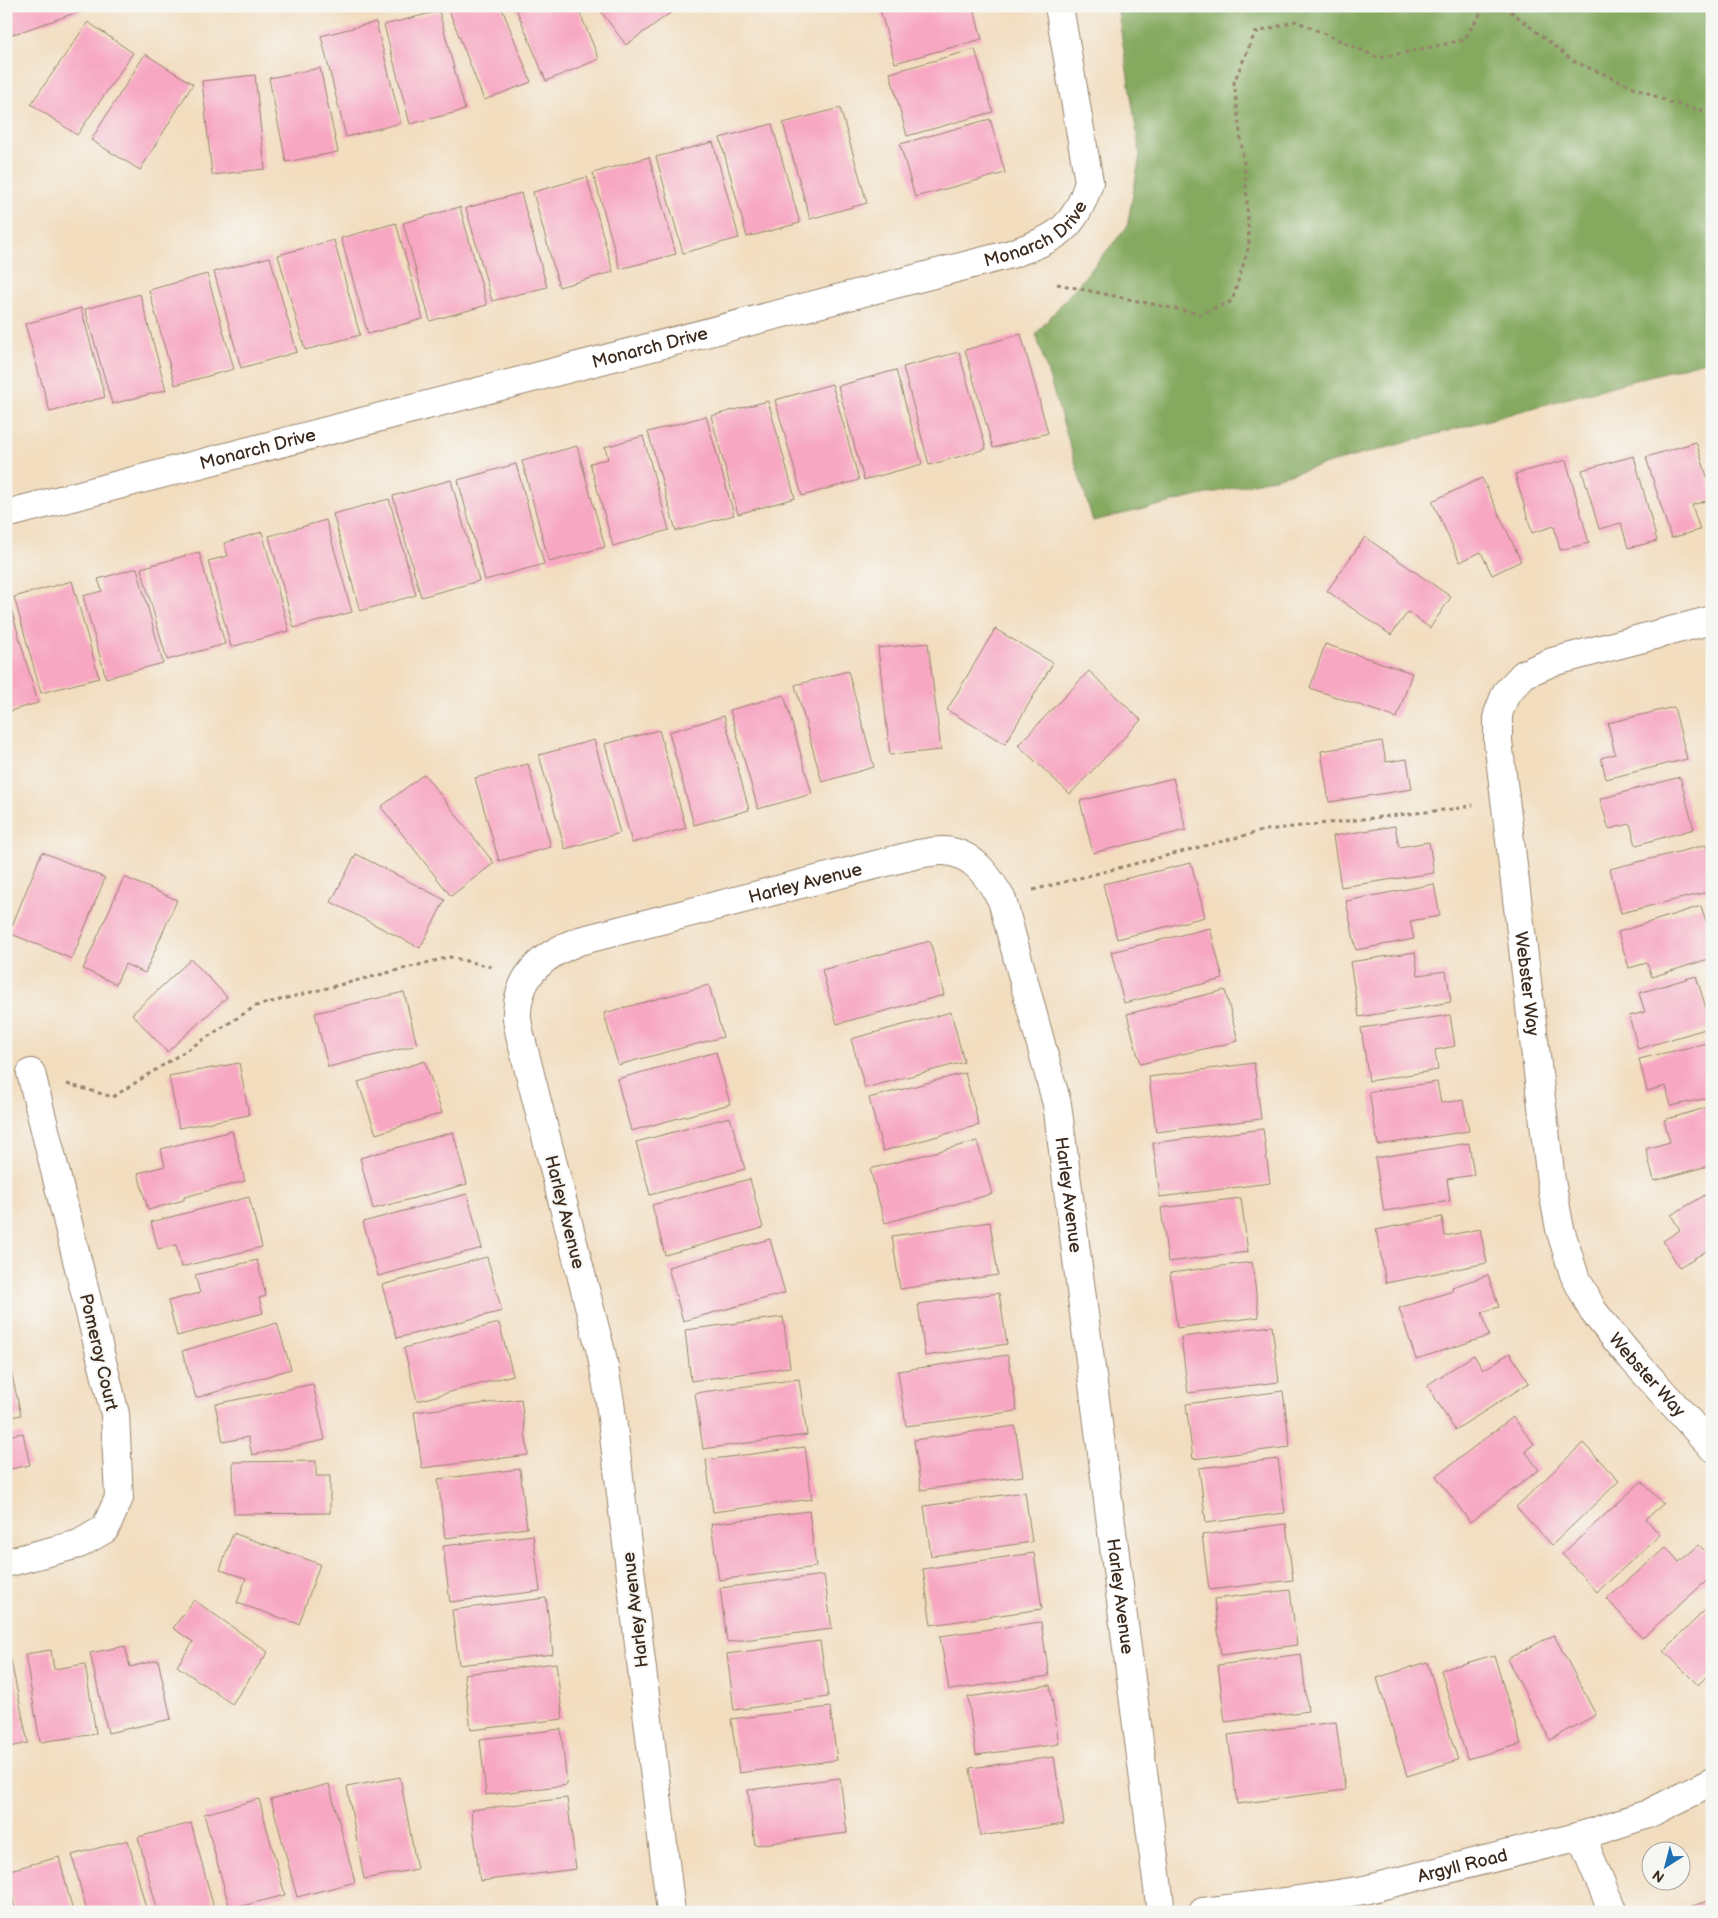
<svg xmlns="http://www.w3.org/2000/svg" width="1718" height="1918" font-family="'Balsamiq Sans',sans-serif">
  <rect width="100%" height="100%" fill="#f6f6f2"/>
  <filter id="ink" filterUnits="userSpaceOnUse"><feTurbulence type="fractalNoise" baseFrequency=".02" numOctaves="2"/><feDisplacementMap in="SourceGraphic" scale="10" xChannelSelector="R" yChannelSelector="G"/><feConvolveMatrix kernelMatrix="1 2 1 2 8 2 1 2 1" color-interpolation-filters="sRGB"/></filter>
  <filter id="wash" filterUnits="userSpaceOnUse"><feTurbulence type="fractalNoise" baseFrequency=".0096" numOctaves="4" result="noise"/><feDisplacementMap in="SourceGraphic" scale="20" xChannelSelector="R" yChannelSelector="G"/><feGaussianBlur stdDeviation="1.12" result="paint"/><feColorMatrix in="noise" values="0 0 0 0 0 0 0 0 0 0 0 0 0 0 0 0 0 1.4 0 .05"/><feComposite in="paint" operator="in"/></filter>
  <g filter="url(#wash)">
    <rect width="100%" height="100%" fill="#f2ddbf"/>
    <path fill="#84a95f" stroke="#606a3e" d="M1117,6H1712V359L1279,477L1093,521L1036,334L1127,227L1140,155Z"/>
    <g id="blocks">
      <path fill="#f7a7c2" d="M6,6H93V7L8,36Z
        M453,6H501L531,82L484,100L448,8Z
        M515,6H577L599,59L546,81Z
        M597,6H669L673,11L626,45Z
        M879,6H973L982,39L895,63Z
        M439,11L465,110L410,124L384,25Z
        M88,22L133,53L77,135L31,104Z
        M376,22L401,123L346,137L321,36Z
        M975,49L993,112L907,136L890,73Z
        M145,54L193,84L140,170L91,140Z
        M320,68L338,152L286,162L269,78Z
        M255,75L265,169L212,175L202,81Z
        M840,108L867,203L810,219L783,123Z
        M990,119L1005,173L915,197L900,144Z
        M772,124L800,223L747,237L720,138Z
        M713,142L739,238L683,253L656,157Z
        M649,157L676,254L620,269L593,173Z
        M587,177L613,272L559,287L533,192Z
        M521,193L547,287L492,301L466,208Z
        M460,207L487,305L430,321L403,223Z
        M396,223L423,319L368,334L341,238Z
        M334,240L360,335L305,350L278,255Z
        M270,257L297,352L241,368L214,272Z
        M207,274L234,369L175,385L149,290Z
        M140,294L166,390L112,404L85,309Z
        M81,308L105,397L50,412L25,324Z
        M1021,334L1048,433L993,448L965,350Z
        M959,352L986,449L929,465L903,367Z
        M896,370L922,464L864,480L838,386Z
        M832,384L859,480L802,496L775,400Z
        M768,401L795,498L738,514L711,416Z
        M706,416L734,515L676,531L648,432Z
        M643,436L669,530L613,546L590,463L608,459L605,447Z
        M1712,436V450H1711L1707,437Z
        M1696,442L1712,492V499L1692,505L1700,530L1671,538L1646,457Z
        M577,446L605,547L549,562L522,461Z
        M1634,456L1657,541L1628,548L1621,523L1599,529L1582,470Z
        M1566,460L1589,543L1560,550L1554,526L1532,533L1515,474Z
        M516,464L544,564L485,580L458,480Z
        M1482,478L1521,561L1492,575L1481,552L1460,562L1432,501Z
        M451,480L479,581L421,597L393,496Z
        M389,499L416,595L360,611L333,514Z
        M326,520L352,612L294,628L269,536Z
        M262,532L289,631L231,647L208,561L228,556L224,543Z
        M1365,537L1451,597L1430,628L1408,612L1391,635L1327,591Z
        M199,552L225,644L167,660L141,568Z
        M137,568L163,663L106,678L83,596L102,591L98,579Z
        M72,581L99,678L41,693L14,597Z
        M10,605L38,703L6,712V606Z
        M995,629L1053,663L1005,744L947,710Z
        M928,643L941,750L890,755L878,648Z
        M1325,644L1412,673L1397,718L1310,688Z
        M848,671L874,767L822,782L795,685Z
        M1089,671L1141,720L1070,794L1018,745Z
        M784,695L812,794L758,809L730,710Z
        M1674,707L1687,759L1606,779L1601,758L1615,754L1608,723Z
        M724,716L749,810L694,825L669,732Z
        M659,730L686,828L632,843L605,744Z
        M594,740L620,833L565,849L539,755Z
        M1382,741L1386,762L1407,759L1412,789L1329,802L1321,751Z
        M528,764L551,847L499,861L475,778Z
        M424,774L494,863L451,896L381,807Z
        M1680,777L1694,829L1636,845L1630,824L1609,829L1600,799Z
        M1173,778L1186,830L1093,853L1080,801Z
        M1395,826L1399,847L1429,842L1434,873L1341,887L1333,836Z
        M1706,845L1712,867V891L1621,913L1610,869Z
        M42,852L105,878L72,959L9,933Z
        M356,854L445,900L420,948L331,902Z
        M1191,863L1205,917L1117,939L1103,884Z
        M124,877L177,900L145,973L125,964L116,984L83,969Z
        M1434,884L1440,916L1410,921L1414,939L1356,950L1346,901Z
        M1701,906L1712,939V958L1652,977L1647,963L1629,968L1618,932Z
        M1210,928L1223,979L1124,1003L1111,952Z
        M930,941L944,995L837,1024L822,970Z
        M1415,952L1418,975L1446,971L1451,1002L1359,1017L1350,962Z
        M191,959L227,997L167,1052L132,1014Z
        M1696,976L1712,1027L1638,1049L1629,1016L1645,1012L1639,993Z
        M709,985L723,1037L618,1065L604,1013Z
        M1225,990L1238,1041L1140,1064L1127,1014Z
        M404,992L417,1045L328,1067L315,1013Z
        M951,1012L964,1062L865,1088L851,1039Z
        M1450,1015L1455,1046L1435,1050L1438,1070L1369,1081L1361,1028Z
        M1712,1042V1097L1671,1106L1666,1086L1647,1091L1639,1059Z
        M716,1052L730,1104L631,1131L617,1079Z
        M425,1061L442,1113L376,1134L358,1082Z
        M239,1063L249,1115L179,1128L169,1076Z
        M1254,1063L1261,1119L1156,1132L1149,1077Z
        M965,1073L979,1125L883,1151L869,1098Z
        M1437,1082L1441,1103L1463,1100L1469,1131L1378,1145L1369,1092Z
        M1712,1106V1165L1654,1181L1646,1149L1670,1142L1664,1120Z
        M730,1117L745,1169L650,1195L636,1142Z
        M1263,1129L1270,1183L1160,1197L1153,1143Z
        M232,1131L245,1181L184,1197V1200L148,1210L138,1173L165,1166L161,1149Z
        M453,1132L467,1184L373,1209L360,1158Z
        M977,1141L992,1194L885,1223L870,1169Z
        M1469,1143L1474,1175L1447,1179L1450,1201L1384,1211L1375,1158Z
        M750,1179L763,1228L665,1255L652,1205Z
        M1712,1191V1248L1679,1267L1663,1241L1680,1230L1671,1215Z
        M467,1194L482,1248L378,1276L363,1222Z
        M249,1197L262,1247L181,1267L176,1245L158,1249L151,1222Z
        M1241,1198L1248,1252L1168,1262L1161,1208Z
        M1442,1217L1445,1236L1480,1229L1487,1263L1386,1283L1376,1230Z
        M990,1222L998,1275L900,1289L892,1236Z
        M770,1239L785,1293L683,1321L668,1267Z
        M487,1257L502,1311L397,1338L382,1285Z
        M257,1260L266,1296L259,1298L263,1313L177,1336L168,1301L200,1293L195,1275Z
        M1252,1262L1259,1317L1177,1328L1170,1273Z
        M1488,1275L1499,1307L1482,1312L1489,1336L1416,1359L1399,1308L1453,1291L1452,1287Z
        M999,1293L1007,1344L925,1356L918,1304Z
        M783,1317L790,1367L691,1381L685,1330Z
        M277,1323L291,1369L196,1398L182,1351Z
        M499,1323L513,1375L417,1401L404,1348Z
        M1272,1326L1279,1382L1188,1393L1181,1337Z
        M1510,1353L1529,1383L1455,1430L1427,1385L1474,1355L1483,1370Z
        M1008,1355L1017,1411L906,1426L898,1371Z
        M10,1367L21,1415L6,1418V1368Z
        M799,1379L807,1435L703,1449L695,1393Z
        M313,1384L325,1440L252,1455L248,1437L223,1442L215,1404Z
        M1283,1391L1290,1447L1193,1459L1186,1404Z
        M521,1399L528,1455L422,1468L414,1412Z
        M1513,1417L1534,1444L1525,1451L1539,1470L1470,1522L1436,1476Z
        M1015,1426L1023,1476L921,1490L914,1440Z
        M23,1433L30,1465L6,1470V1436Z
        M1583,1443L1619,1481L1552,1545L1516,1507Z
        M805,1447L812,1499L713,1512L706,1460Z
        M1278,1459L1285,1513L1206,1523L1199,1468Z
        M316,1461V1476H330V1513L234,1514L233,1462Z
        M520,1469L527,1528L445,1538L438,1479Z
        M1642,1481L1663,1504L1646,1519L1660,1535L1597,1592L1562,1554Z
        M1025,1492L1032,1542L931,1556L924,1506Z
        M809,1511L816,1567L719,1580L711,1524Z
        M1286,1524L1293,1580L1209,1590L1202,1535Z
        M233,1533L320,1564L299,1624L237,1603L246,1578L220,1570Z
        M533,1535L540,1591L450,1602L443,1546Z
        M1699,1545L1712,1558V1576L1642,1638L1607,1599L1666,1547L1679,1562Z
        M1034,1553L1042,1609L931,1625L923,1569Z
        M824,1575L832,1629L727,1642L720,1588Z
        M1290,1590L1297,1645L1221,1655L1214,1599Z
        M546,1598L553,1654L459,1665L452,1610Z
        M194,1600L268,1652L232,1704L177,1666L193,1642L173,1628Z
        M1712,1603V1671L1698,1685L1664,1651Z
        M1041,1622L1049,1676L949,1690L940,1636Z
        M1554,1635L1596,1715L1550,1740L1507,1659Z
        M820,1641L828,1697L734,1710L727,1654Z
        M125,1646L130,1667L158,1660L171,1719L108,1733L90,1653Z
        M51,1650L54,1669L85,1664L96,1734L40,1742L25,1654Z
        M1301,1654L1308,1711L1225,1722L1218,1665Z
        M1494,1655L1521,1744L1467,1759L1441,1670Z
        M10,1656L28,1743L6,1748V1657Z
        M1427,1662L1458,1760L1407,1776L1377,1678Z
        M556,1663L563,1719L471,1730L464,1674Z
        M1050,1685L1059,1744L976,1755L968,1697Z
        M830,1707L837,1760L739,1773L731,1719Z
        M1336,1722L1345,1790L1237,1804L1228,1735Z
        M561,1729L567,1785L486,1795L480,1739Z
        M1054,1757L1064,1824L980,1836L970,1768Z
        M400,1777L417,1869L364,1879L347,1787Z
        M840,1778L847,1833L755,1845L748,1790Z
        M329,1784L355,1882L297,1897L271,1799Z
        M567,1798L576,1869L480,1881L471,1810Z
        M259,1799L285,1895L230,1909L204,1814Z
        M191,1823L215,1912H158L138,1837Z
        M128,1840L147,1912H87L72,1855Z
        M59,1857L73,1912H16L6,1871Z
        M1712,1898V1912H1685L1684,1910Z"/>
    </g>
  </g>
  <g filter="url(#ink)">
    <use href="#blocks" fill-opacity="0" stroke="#96846e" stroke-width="1"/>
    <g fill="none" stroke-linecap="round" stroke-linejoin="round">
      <g stroke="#96846e" stroke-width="30">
        <g id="minor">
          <path id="s1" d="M6,514L1011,254C1056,238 1075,230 1089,182L1059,6"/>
          <path id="s2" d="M1712,620L1552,662L1524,674L1506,693L1498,714V741L1551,1181L1560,1229L1574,1274L1593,1311L1628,1354L1712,1447"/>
          <path d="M6,1563L79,1544L105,1529L119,1498L115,1414L31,1073"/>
          <path d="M1581,1836L1613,1912"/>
          <path id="s3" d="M671,1912L610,1402L602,1356L520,1035C519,1028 516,1020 517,1012C519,973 545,954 579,941L918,854C926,853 934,851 942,851C972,851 989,877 1002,900L1057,1104L1161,1912"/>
        </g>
      </g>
      <g stroke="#96846e" stroke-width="30">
        <g id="tertiary">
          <path id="s4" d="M1203,1912L1285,1902L1364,1890L1581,1836L1648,1814L1712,1782"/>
        </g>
      </g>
      <path stroke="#96846e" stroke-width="3" stroke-dasharray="4 4" stroke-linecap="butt" d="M1504,6L1573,61L1669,102L1712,113
        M1057,284L1200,314L1232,301L1249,246L1246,181L1234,82L1255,33L1296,21L1379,58L1464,40L1485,6
        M1033,890L1266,830L1461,808L1473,805
        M67,1084L113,1097L256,1006L450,957L495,968"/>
      <use href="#minor" stroke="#fff" stroke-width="28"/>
      <use href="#tertiary" stroke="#fff" stroke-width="28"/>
    </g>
  </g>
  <g text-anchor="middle" stroke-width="4" stroke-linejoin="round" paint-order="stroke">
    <g font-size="18" fill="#3b2a1e" stroke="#f6f6f2">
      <text dy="6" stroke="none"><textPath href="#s1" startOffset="1070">Monarch Drive</textPath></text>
      <text dy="6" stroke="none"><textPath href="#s1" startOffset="665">Monarch Drive</textPath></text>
      <text dy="6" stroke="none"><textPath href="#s1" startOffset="260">Monarch Drive</textPath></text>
      <text dy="6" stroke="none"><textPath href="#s3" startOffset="1249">Harley Avenue</textPath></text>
      <text dy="6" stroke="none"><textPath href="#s2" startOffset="516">Webster Way</textPath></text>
      <text dy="6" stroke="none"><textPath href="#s3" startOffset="1774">Harley Avenue</textPath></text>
      <text transform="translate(565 1212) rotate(76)" y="6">Harley Avenue</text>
      <text transform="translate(99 1352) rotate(77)" y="6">Pomeroy Court</text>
      <text dy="6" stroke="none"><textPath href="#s2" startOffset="936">Webster Way</textPath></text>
      <text dy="6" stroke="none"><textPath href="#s3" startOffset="2179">Harley Avenue</textPath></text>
      <text transform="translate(635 1610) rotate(-97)" y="6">Harley Avenue</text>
      <text dy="6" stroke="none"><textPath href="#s4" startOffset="264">Argyll Road</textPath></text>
    </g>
  </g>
  <rect width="1718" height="1918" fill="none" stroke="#f6f6f2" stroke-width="25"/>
  <g transform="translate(1666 1866) rotate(216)"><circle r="24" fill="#f6f6f2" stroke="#aba49d"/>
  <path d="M0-4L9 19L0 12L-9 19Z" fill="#1f6fb2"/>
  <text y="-8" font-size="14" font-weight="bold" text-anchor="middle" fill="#3b2a1e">N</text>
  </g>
</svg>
